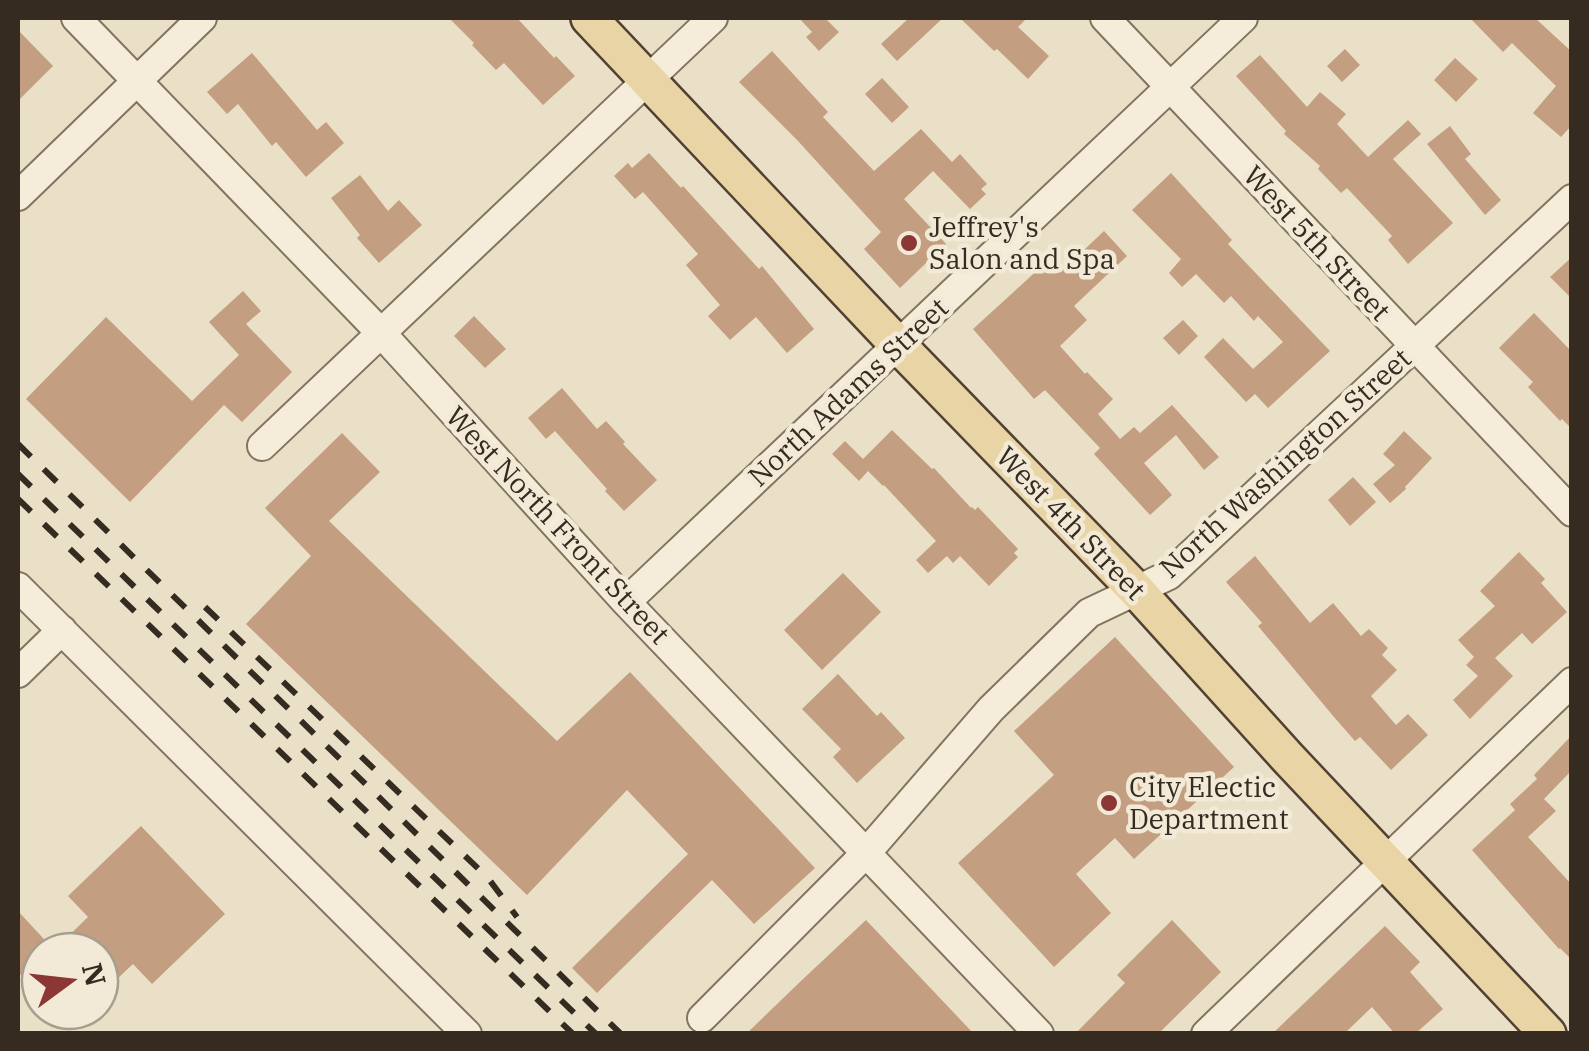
<svg xmlns="http://www.w3.org/2000/svg" width="1589" height="1051" font-family="'IBM Plex Serif',serif">
  <rect width="100%" height="100%" fill="#eae0c7"/>
  <path fill="#c39e81" d="M449,18H517L554,58L556,56L575,76L543,105L504,63L496,70L472,45L474,43Z
    M799,18H825L839,32L819,51L806,37L812,32Z
    M909,18H943L897,61L881,44Z
    M960,18H1027L1018,27L1049,56L1028,79L997,49L994,51Z
    M1470,18H1535L1572,52V125L1561,137L1533,113L1556,86L1512,43L1503,52Z
    M18,30L53,66L18,101Z
    M1345,49L1360,65L1342,82L1327,66Z
    M772,51L828,112L823,117L874,171L921,129L952,162L960,154L987,184L981,189L986,194L970,209L933,171L904,199L946,244L900,288L864,249L881,232L798,141L739,82Z
    M252,53L317,130L326,122L344,143L306,177L276,142L272,146L238,104L227,114L207,92Z
    M1260,55L1307,107L1320,92L1346,114L1337,124L1368,157L1408,120L1421,134L1393,159L1453,223L1408,264L1388,240L1392,236L1347,188L1341,193L1318,169L1320,166L1284,134L1286,131L1236,76Z
    M1455,58L1478,79L1456,102L1434,80Z
    M882,78L909,107L892,123L865,94Z
    M1450,126L1471,154L1465,159L1501,200L1485,215L1427,144Z
    M649,153L681,188L683,186L759,269L762,266L814,329L787,353L756,317L730,340L708,316L720,305L686,265L698,254L643,192L635,199L614,176L628,163L632,168Z
    M1171,173L1232,240L1228,244L1330,351L1268,408L1255,394L1246,402L1204,357L1223,338L1253,369L1283,342L1258,316L1254,321L1231,296L1224,303L1196,274L1182,287L1169,273L1181,259L1132,210Z
    M360,175L388,211L399,200L422,225L379,263L357,238L360,235L331,198Z
    M1104,231L1127,256L1074,306L1087,320L1060,346L1085,374L1087,372L1113,399L1098,414L1120,439L1134,427L1140,433L1172,405L1219,457L1204,470L1176,435L1144,463L1172,495L1150,515L1094,454L1100,448L1045,390L1034,399L973,329L1053,256L1064,269Z
    M1572,257V299L1550,277Z
    M243,291L261,311L246,324L292,372L242,422L224,405L130,502L26,399L106,317L192,401L239,355L209,322Z
    M1534,313L1572,352V429L1562,419L1560,421L1528,387L1533,382L1499,348Z
    M474,316L506,349L485,368L454,336Z
    M1183,320L1198,336L1179,355L1163,338Z
    M562,388L597,429L606,421L625,442L623,444L657,480L624,511L605,491L607,489L555,431L546,439L528,418Z
    M892,430L932,469L934,468L971,508L972,507L975,510L978,507L1018,549L1014,553L1018,557L989,586L960,556L953,563L947,556L928,573L916,560L936,541L884,485L883,486L868,471L859,481L832,454L845,441L863,459Z
    M1404,431L1432,458L1405,487L1406,489L1390,503L1373,484L1395,465L1383,454Z
    M342,433L380,472L329,521L557,741L630,672L815,868L754,924L712,880L597,993L572,968L688,854L627,790L527,895L246,624L311,556L265,508Z
    M1353,477L1376,502L1350,526L1328,500Z
    M1519,552L1545,579L1541,583L1567,612L1532,644L1522,633L1495,658L1513,676L1470,719L1453,700L1478,676L1466,665L1474,657L1458,640L1495,606L1480,591Z
    M1255,556L1310,623L1333,603L1361,636L1369,629L1388,648L1382,655L1397,670L1371,696L1396,725L1408,714L1428,735L1391,770L1360,737L1355,741L1334,717L1258,626L1262,623L1226,582Z
    M843,573L881,612L822,670L784,630Z
    M1115,637L1234,767L1134,859L1115,838L1076,874L1111,913L1054,967L958,863L1054,775L1014,731Z
    M838,674L877,716L881,712L905,738L857,783L833,757L841,749L802,709Z
    M1572,735V770L1544,799L1556,811L1528,837L1572,885V960L1560,948L1559,949L1472,850L1515,810L1510,804L1537,779L1534,775Z
    M141,826L225,914L152,984L133,964L100,995V951H40V996L18,972V911L54,950L88,917L68,896Z
    M866,920L974,1034H746L802,980Z
    M1172,920L1221,972L1158,1034H1075L1125,983L1117,975Z
    M1385,926L1420,962L1410,972L1443,1009L1415,1034H1395L1372,1007L1344,1034H1272Z"/>
  <g fill="none" stroke-linecap="round" stroke-linejoin="round">
    <g stroke="#83735f" stroke-width="32">
      <path id="minor" d="M76,18L382,334L626,602L1039,1034
        M1105,18L1572,512
        M18,196L202,18
        M262,446L713,18
        M18,587L467,1034
        M626,602L1243,18
        M18,673L62,630
        M702,1018L867,852L991,709L1089,613L1169,575L1572,199
        M1206,1034L1572,682"/>
    </g>
    <g stroke="#524132" stroke-width="40">
      <path id="major" d="M589,18L898,345L1137,591L1287,757L1548,1034"/>
    </g>
    <use href="#minor" stroke="#f5edda" stroke-width="28"/>
    <use href="#major" stroke="#e8d4a4" stroke-width="35"/>
    <path stroke="#352b21" stroke-width="6" stroke-dasharray="18 18" stroke-linecap="butt" d="M18,444L621,1034
      M18,474L596,1034
      M18,499L573,1034
      M205,607L488,878L517,917"/>
  </g>
  <g fill="#8c3635" stroke="#f2ead6" stroke-width="4">
    <circle cx="909" cy="243" r="10"/>
    <circle cx="1109" cy="803" r="10"/>
  </g>
  <g text-anchor="middle" stroke-width="9" stroke-linejoin="round" paint-order="stroke">
    <g font-size="28" fill="#352b21" stroke="#f2ead6" text-anchor="start">
      <text x="929" y="237">Jeffrey's<tspan x="929" dy="32">Salon and Spa</tspan></text>
      <text x="1129" y="797">City Electic<tspan x="1129" dy="32">Department</tspan></text>
    </g>
    <g font-size="28" fill="#352b21" stroke="#f2ead6">
      <text transform="translate(1317 243) rotate(47)" y="10">West 5th Street</text>
      <text transform="translate(848 392) rotate(-43)" y="10">North Adams Street</text>
      <text transform="translate(1285 463) rotate(-42)" y="10">North Washington Street</text>
      <text transform="translate(1071 523) rotate(46)" y="10">West 4th Street</text>
      <text transform="translate(558 525) rotate(47)" y="10">West North Front Street</text>
    </g>
  </g>
  <rect width="1589" height="1051" fill="none" stroke="#352b21" stroke-width="40"/>
  <g transform="translate(70 981) rotate(75)"><circle r="48" fill="#f2ead6" stroke="#a69e8e" stroke-width="2.5"/>
  <path d="M0-8L18 38L0 25L-18 38Z" fill="#8c3635"/>
  <text y="-15" font-size="28" font-weight="bold" text-anchor="middle" fill="#352b21">N</text>
  </g>
</svg>
